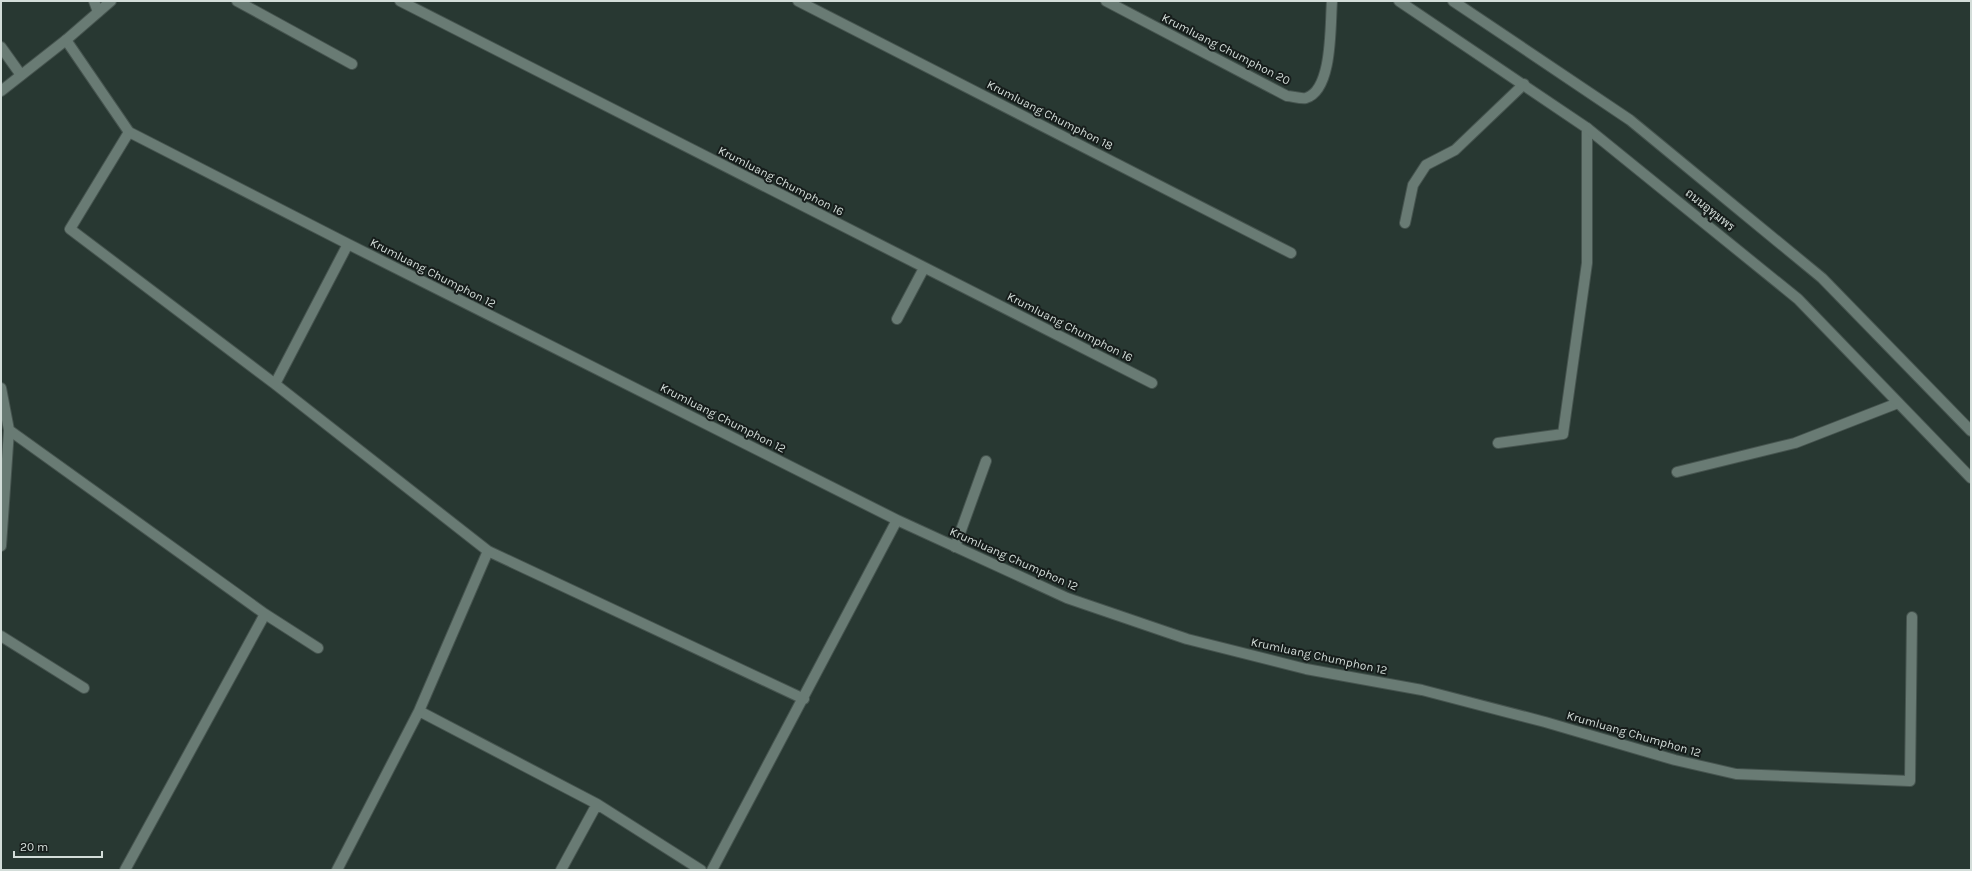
<svg xmlns="http://www.w3.org/2000/svg" width="1972" height="871" font-family="Karla,Sarabun,sans-serif">
  <rect width="100%" height="100%" fill="#283832"/>
  <g fill="none" stroke-linecap="round" stroke-linejoin="round">
    <g stroke="#46544f" stroke-width="12">
      <path id="service" d="M1,47L21,75
        M1405,223L1413,185L1426,165L1455,150L1524,84
        M955,547L986,461
        M1,636L84,688"/>
    </g>
    <g stroke="#46544f" stroke-width="12">
      <path id="minor" d="M94,1L98,12
        M237,1L352,64
        M400,1L1152,383
        M798,1L1291,253
        M1106,1L1287,96C1292,96 1300,99 1306,98C1333,90 1330,25 1332,1
        M66,40L129,132L348,244L897,520L1067,598L1187,639L1306,669L1422,690L1545,722L1675,760L1736,774L1910,781L1912,617
        M129,132L70,229L275,384L488,551L804,699
        M897,319L924,268
        M275,384L348,244
        M1,388L9,430L1,546
        M9,430L265,614L318,648
        M1498,443L1563,434L1587,263V128
        M1677,472L1795,443L1898,403
        M419,711L597,804L701,870
        M125,870L265,614
        M337,870L419,711L488,551
        M561,870L597,804
        M712,870L897,520"/>
    </g>
    <g stroke="#46544f" stroke-width="12">
      <path id="tertiary" d="M1399,1L1587,128L1798,299L1971,478
        M1453,1L1630,120L1822,278L1971,431
        M1,91L66,40L111,1"/>
    </g>
    <use href="#service" stroke="#697b74" stroke-width="10"/>
    <use href="#minor" stroke="#697b74" stroke-width="10"/>
    <use href="#tertiary" stroke="#697b74" stroke-width="10"/>
  </g>
  <g text-anchor="middle" stroke-width="4" stroke-linejoin="round" paint-order="stroke">
    <g font-size="12" fill="#d3ddd9" stroke="#161d1b">
      <text transform="translate(1226 49) rotate(27)" y="4">Krumluang Chumphon 20</text>
      <text transform="translate(1050 115) rotate(27)" y="4">Krumluang Chumphon 18</text>
      <text transform="translate(781 181) rotate(27)" y="4">Krumluang Chumphon 16</text>
      <text transform="translate(1710 210) rotate(39)" y="4">ถนนอุทุมพร</text>
      <text transform="translate(433 273) rotate(27)" y="4">Krumluang Chumphon 12</text>
      <text transform="translate(1070 327) rotate(27)" y="4">Krumluang Chumphon 16</text>
      <text transform="translate(723 418) rotate(27)" y="4">Krumluang Chumphon 12</text>
      <text transform="translate(1014 559) rotate(24)" y="4">Krumluang Chumphon 12</text>
      <text transform="translate(1319 656) rotate(12)" y="4">Krumluang Chumphon 12</text>
      <text transform="translate(1634 734) rotate(16)" y="4">Krumluang Chumphon 12</text>
    </g>
  </g>
  <rect width="1972" height="871" fill="none" stroke="#d3ddd9" stroke-width="4"/>
  <path d="M14 851v6h88v-6" fill="none" stroke="#d3ddd9" stroke-width="2"/>
  <text x="20" y="851" font-size="12" fill="#d3ddd9" stroke="#161d1b" stroke-width="3" paint-order="stroke">20 m</text>
</svg>
